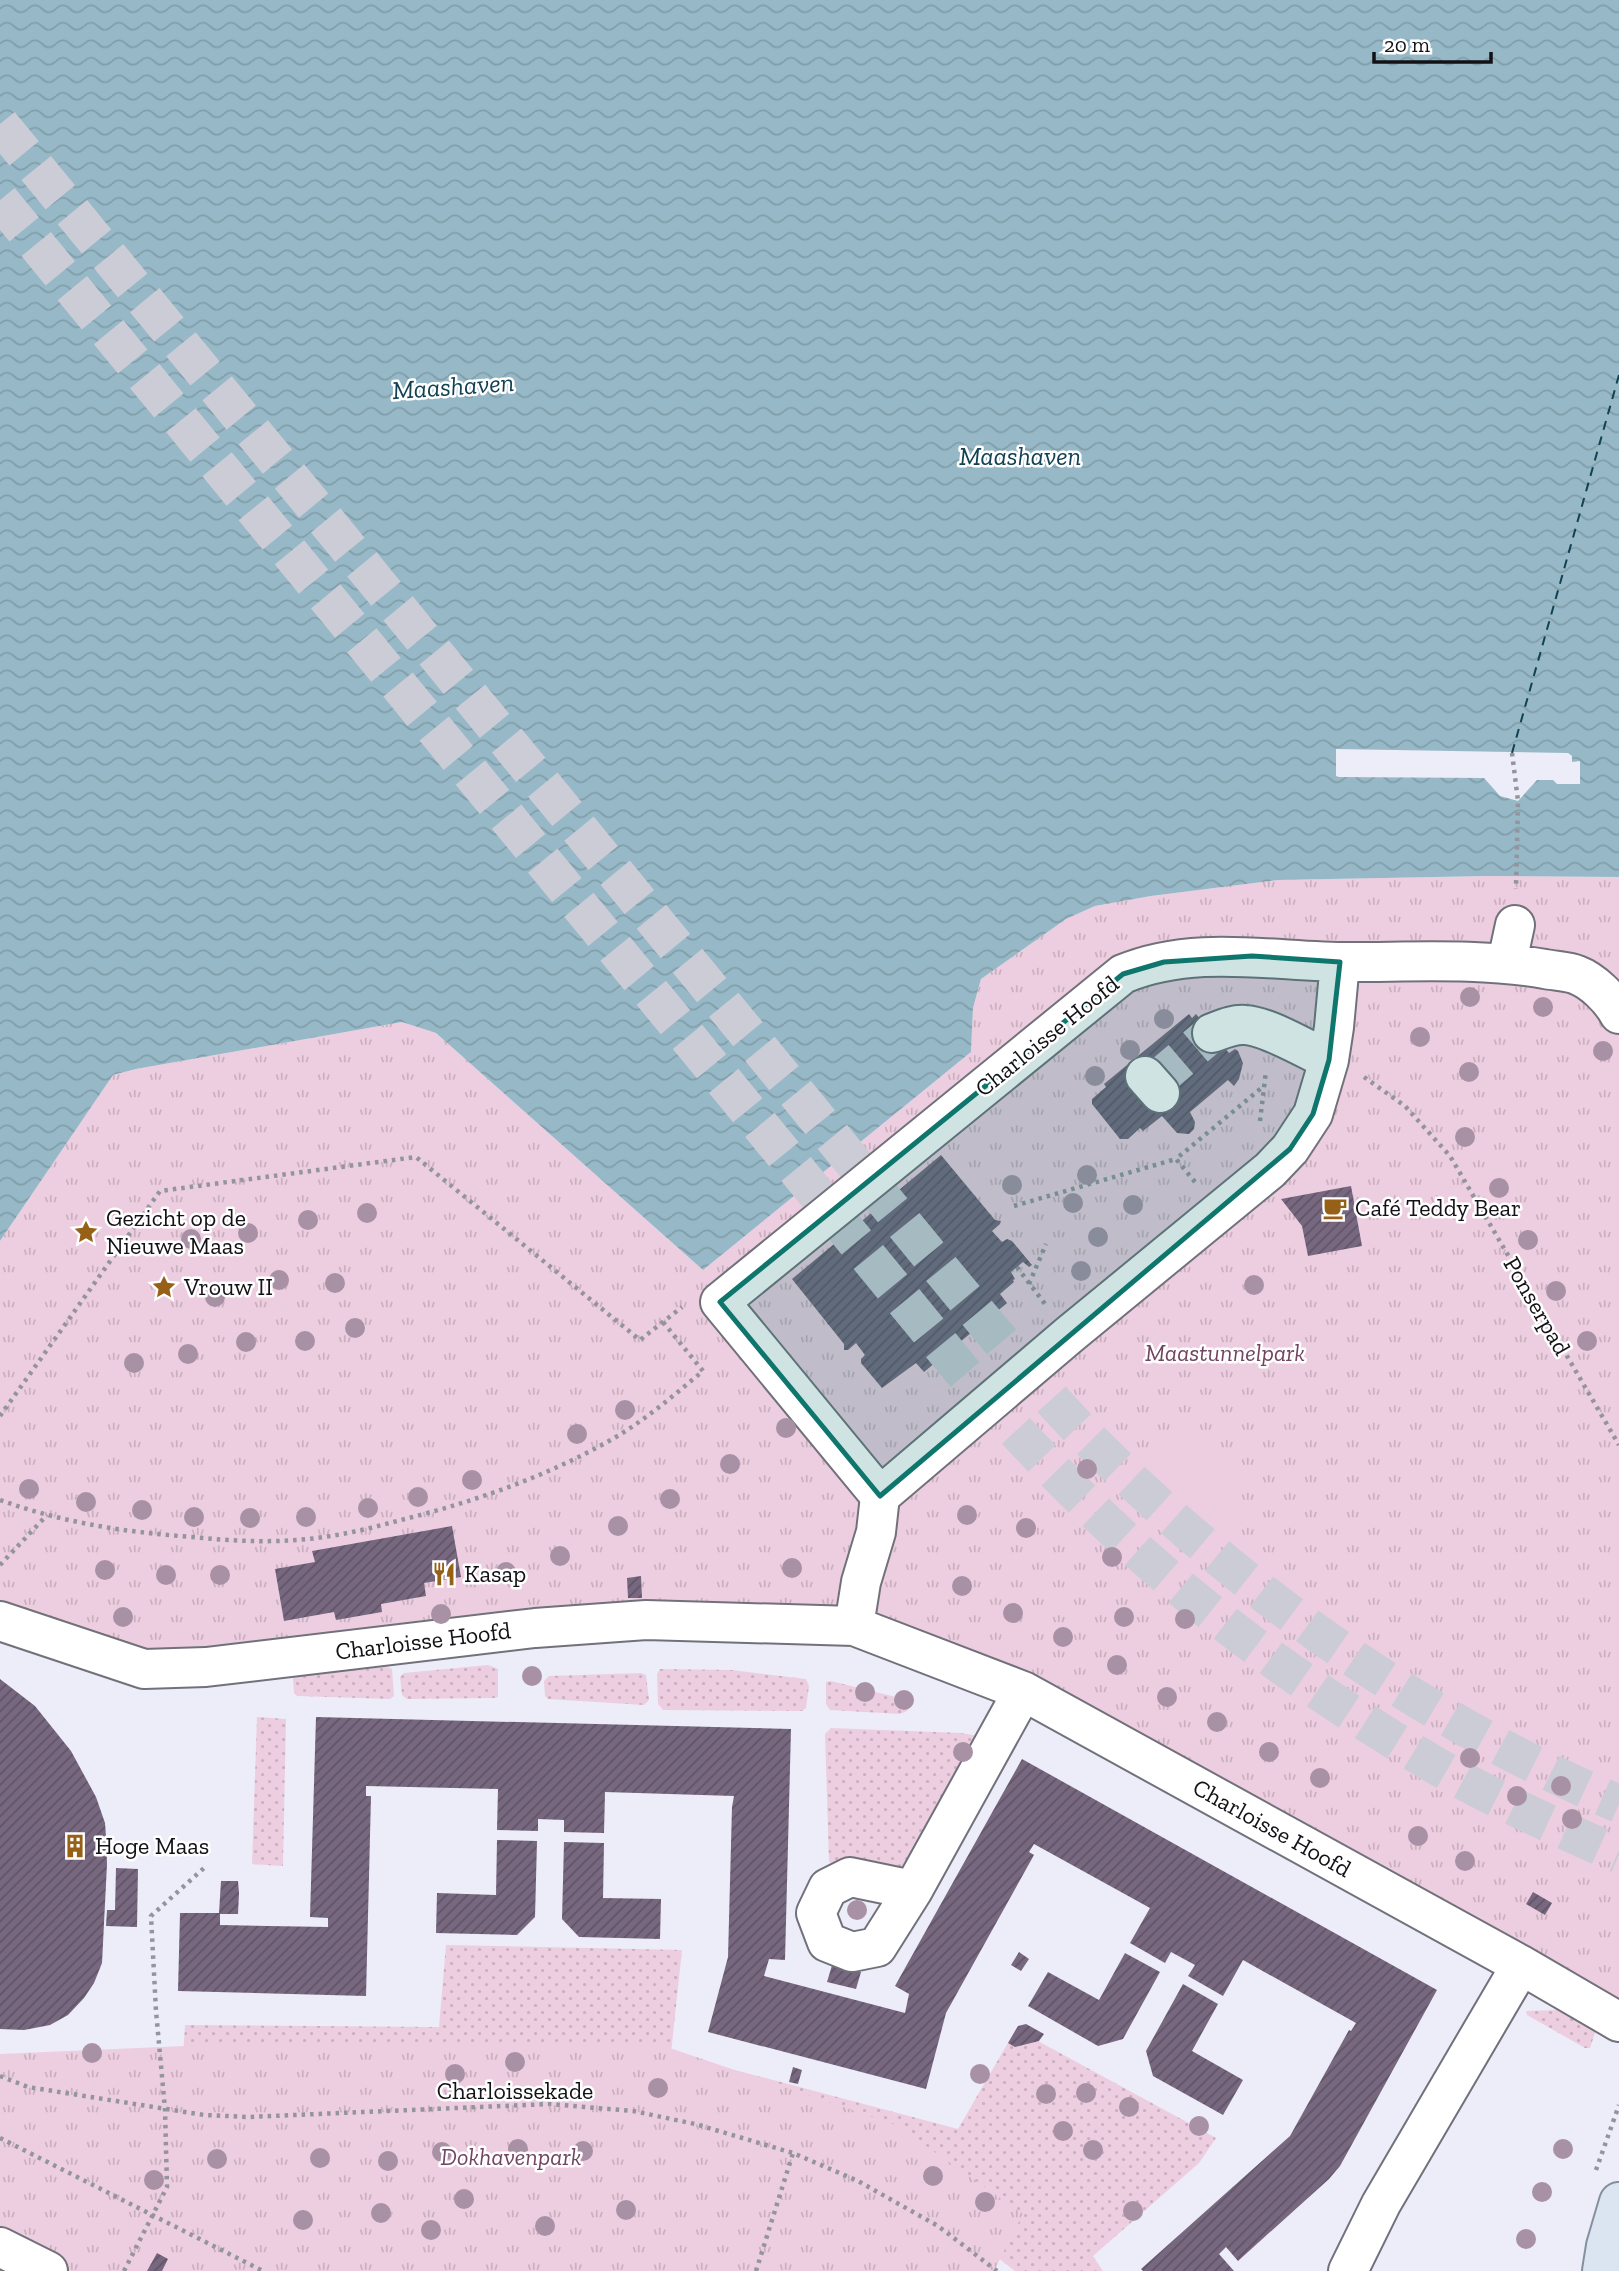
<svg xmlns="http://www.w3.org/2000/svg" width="1619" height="2271" font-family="'Zilla Slab',serif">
  <defs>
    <pattern id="grass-dots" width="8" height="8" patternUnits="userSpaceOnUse" patternTransform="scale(1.75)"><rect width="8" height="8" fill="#edcee0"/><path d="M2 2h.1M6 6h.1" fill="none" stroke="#cab0bf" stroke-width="1.8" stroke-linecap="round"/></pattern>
    <pattern id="park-tufts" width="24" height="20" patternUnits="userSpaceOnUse" patternTransform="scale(1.75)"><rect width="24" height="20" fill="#edcee0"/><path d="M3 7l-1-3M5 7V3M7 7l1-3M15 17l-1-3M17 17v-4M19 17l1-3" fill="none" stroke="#cab0bf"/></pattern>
    <pattern id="water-waves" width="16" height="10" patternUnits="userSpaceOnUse" patternTransform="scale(1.75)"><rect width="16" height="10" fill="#97b9c7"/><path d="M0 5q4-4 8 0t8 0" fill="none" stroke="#819eaa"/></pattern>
    <pattern id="building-hatch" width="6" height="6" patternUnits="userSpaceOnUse" patternTransform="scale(1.75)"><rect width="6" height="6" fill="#776880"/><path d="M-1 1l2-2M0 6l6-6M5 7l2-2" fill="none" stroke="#605468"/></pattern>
  </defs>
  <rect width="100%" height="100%" fill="#ecedf8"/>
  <path fill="url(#grass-dots)" d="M488,1665L498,1669V1697L494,1698L407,1699L402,1695L400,1677L404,1673Z
    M385,1666L392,1669L394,1696L390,1699L297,1696L294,1693L293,1678L298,1674Z
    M660,1669L732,1670L806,1679L809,1686L806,1708L802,1711L663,1710L658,1704L657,1674Z
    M641,1673L646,1675L649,1700L644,1705L548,1699L545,1696L544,1681L549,1676Z
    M831,1681L912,1701L907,1711L900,1714L830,1710L826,1704V1682Z
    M257,1717L286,1719L283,1866L252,1864Z
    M831,1728L961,1733L978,1736L904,1872L833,1869L829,1861L825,1734Z
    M446,1945L682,1950L671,2053L958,2129L1016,2029L1216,2138L1199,2163L1093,2256L1103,2271H1015L886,2171L181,2087L185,2025L439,2027Z
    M1559,2010L1593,2025L1596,2030L1590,2048H1585L1527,2015L1526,2011Z"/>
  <path fill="url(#park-tufts)" d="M1488,876L1619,877V2022L854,1626L206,1667L0,1621V1241L113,1075L136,1069L402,1022L436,1033L703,1270L971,1052L973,1008L981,979L1066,919L1095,906L1151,896L1278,880Z
    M253,2043L658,2044L896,2125L1023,2214L994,2271H0V2054Z"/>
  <path fill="#edcee0" d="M1140 1490a51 51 0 1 1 102 0a51 51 0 1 1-102 0Z"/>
  <path fill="url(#water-waves)" d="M0,0H1619V877L1488,876L1278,880L1151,896L1095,906L1066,919L981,979L973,1008L971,1052L703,1270L436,1033L402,1022L136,1069L113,1075L0,1241Z"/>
  <path fill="#ecedf8" d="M1336,749L1568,753L1572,756V762L1580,761V784H1557L1553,780H1537L1518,801L1500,796L1484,778L1339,777L1336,776Z"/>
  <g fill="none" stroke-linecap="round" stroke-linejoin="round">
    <path stroke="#114152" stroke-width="2" stroke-dasharray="9 7" stroke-linecap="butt" d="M1512,753L1619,375"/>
  </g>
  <path fill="url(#building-hatch)" d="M1189,1014L1192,1018L1196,1014L1229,1053L1235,1049L1238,1051L1243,1063L1239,1079L1234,1086L1228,1080L1190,1112L1195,1122L1194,1129L1189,1134L1177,1133L1162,1116L1143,1131L1140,1128L1128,1139H1120L1092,1104V1099L1106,1087L1104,1084Z
    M941,1155L995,1220L1001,1221L1000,1224L992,1231L1002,1242L1007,1239L1012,1241L1032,1265L1029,1267L1023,1262L1011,1272L1015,1279L1013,1280L1014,1282L1000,1294L1007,1303L924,1372L916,1363L882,1388L861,1363V1359L865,1355L856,1343L848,1350H844V1344L792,1279Z
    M1351,1186L1362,1246L1308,1256L1302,1226L1281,1199Z
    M452,1526L461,1577L424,1583L426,1596L381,1604L382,1612L336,1620L334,1612L284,1621L275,1569L315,1562L312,1551Z
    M641,1576L642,1598H628L627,1578Z
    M0,1679L35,1706L71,1751L96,1797L105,1823L106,1836L107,1864L102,1963L94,1983L84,1998L68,2015L50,2025L24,2030L0,2029Z
    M316,1717L791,1729L785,1960L769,1959L764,1976L905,2013L909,1994L895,1986L1022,1759L1437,1990L1340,2166L1329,2179L1238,2261L1226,2247L1219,2254L1234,2271H1143L1141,2269L1290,2136L1349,2030L1351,2031L1356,2023L1243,1960L1223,1996L1188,1976L1195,1965L1171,1952L1165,1963L1130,1943L1150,1908L1034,1844L1029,1852L1034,1855L946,2013L926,2089L708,2032L728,1957L732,1807L734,1796L605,1792L604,1833L564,1832V1820L538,1819V1831L497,1830L498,1789L366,1786V1796H371L366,1996L178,1991L180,1913H219L221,1881H238L239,1893L238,1914H220V1925L328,1927V1918L310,1917Z
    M497,1840L537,1841L535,1917L517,1935L436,1933L437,1893L496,1895Z
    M564,1842L604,1843L603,1898L661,1899L660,1939L579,1937L562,1919Z
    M116,1868L138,1869L137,1927L106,1926L107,1910H115Z
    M1533,1892L1552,1903L1545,1915L1526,1904Z
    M1019,1952L1029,1959L1021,1971L1011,1965Z
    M1125,1953L1160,1972L1123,2039L1098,2046L1028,2006L1048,1972L1099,2000Z
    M833,1962L861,1972L856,1989L827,1982Z
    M1183,1984L1218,2004L1192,2051L1243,2080L1223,2115L1153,2076L1146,2051Z
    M1026,2024L1044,2034L1039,2041L1015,2047L1008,2043L1018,2026Z
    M793,2067L802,2070L798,2084L789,2082Z
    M157,2253L168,2259L162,2271H147Z"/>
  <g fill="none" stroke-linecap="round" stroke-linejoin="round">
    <path stroke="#cbccd6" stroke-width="38" stroke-dasharray="38 19" stroke-linecap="butt" d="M1152,1084L1212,1033"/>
    <path stroke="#cbccd6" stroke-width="38" stroke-dasharray="38 19" stroke-linecap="butt" d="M0,124L954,1285C999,1339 1044,1394 1094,1444C1244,1594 1424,1720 1619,1804
      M0,200L962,1371C1025,1443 1091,1512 1164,1574C1247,1645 1339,1708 1433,1764C1493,1799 1556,1827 1619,1855"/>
    <g stroke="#71717b" stroke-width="42">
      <path id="minor" d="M1340,962L1334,1027L1329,1060L1313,1114L1290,1149L1270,1170L1069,1335L880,1496L876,1532L861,1582L854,1626L1023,1691L1521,1965L1619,2022
        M1507,962L1515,925
        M1212,1033C1223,1029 1233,1024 1245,1025C1268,1026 1307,1050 1329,1060
        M1145,1076L1160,1093
        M880,1496L720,1302L1123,974C1195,944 1274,962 1349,962C1415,962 1481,958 1545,969C1555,971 1568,971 1577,975C1593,981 1611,999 1619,1014
        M0,1621L144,1669L206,1667L535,1628L646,1620L854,1626
        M850,1877L913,1890L877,1947L852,1952L827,1942L816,1913L828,1888Z
        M913,1890L1023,1691
        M0,2247L48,2271
        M1348,2271L1381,2204L1521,1965"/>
    </g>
    <g stroke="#85909f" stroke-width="42">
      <path id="major" d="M1602,2271L1606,2246L1619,2202"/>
    </g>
    <path stroke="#93949c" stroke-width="4.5" stroke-dasharray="3.5 5" stroke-linecap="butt" d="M1512,753L1518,801L1516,889
      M1364,1077L1405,1106L1450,1156L1619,1445
      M1260,1121L1266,1071
      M1195,1182L1176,1159L1265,1085
      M1014,1206L1176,1159
      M1017,1267L1045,1304
      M1029,1284L1046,1244
      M0,1416L160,1191L416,1157L640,1340L682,1307
      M0,1500C64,1523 124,1532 192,1537C231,1541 269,1543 308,1539C338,1536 368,1529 397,1521C470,1503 543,1478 609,1441C643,1422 673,1396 703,1371L663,1322
      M0,1565L47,1515
      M0,2076L28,2087L204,2115L248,2117L549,2104L633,2111L695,2124L793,2153L858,2181L938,2226L997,2271
      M0,2138L263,2271
      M1596,2170L1619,2105
      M124,2271L167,2187L165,2109L156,2011L151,1916L204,1868
      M756,2271L793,2153"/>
    <use href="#minor" stroke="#fff" stroke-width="38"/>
    <use href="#major" stroke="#dbe5f2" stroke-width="38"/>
  </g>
  <g fill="#a891a5">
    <circle cx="1470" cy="997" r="10"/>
    <circle cx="1543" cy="1007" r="10"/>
    <circle cx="1164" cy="1019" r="10"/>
    <circle cx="1420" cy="1037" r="10"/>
    <circle cx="1130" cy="1050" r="10"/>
    <circle cx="1603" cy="1051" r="10"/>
    <circle cx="1469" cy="1072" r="10"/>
    <circle cx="1095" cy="1076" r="10"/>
    <circle cx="1465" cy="1137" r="10"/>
    <circle cx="1087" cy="1175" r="10"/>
    <circle cx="1012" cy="1185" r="10"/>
    <circle cx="1499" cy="1188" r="10"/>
    <circle cx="1073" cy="1203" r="10"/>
    <circle cx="1133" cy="1205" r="10"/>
    <circle cx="367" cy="1213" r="10"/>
    <circle cx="308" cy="1220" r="10"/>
    <circle cx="248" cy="1233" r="10"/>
    <circle cx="1098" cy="1237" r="10"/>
    <circle cx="191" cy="1239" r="10"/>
    <circle cx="1528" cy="1240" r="10"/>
    <circle cx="1081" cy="1271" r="10"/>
    <circle cx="279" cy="1280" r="10"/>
    <circle cx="335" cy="1283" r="10"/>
    <circle cx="1254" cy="1285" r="10"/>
    <circle cx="1556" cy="1291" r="10"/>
    <circle cx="215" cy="1297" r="10"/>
    <circle cx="355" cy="1328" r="10"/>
    <circle cx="305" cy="1341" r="10"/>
    <circle cx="1587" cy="1341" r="10"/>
    <circle cx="246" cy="1342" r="10"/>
    <circle cx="188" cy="1354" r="10"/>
    <circle cx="134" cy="1363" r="10"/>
    <circle cx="625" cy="1410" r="10"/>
    <circle cx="786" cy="1428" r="10"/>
    <circle cx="577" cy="1434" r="10"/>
    <circle cx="730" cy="1464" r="10"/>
    <circle cx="1087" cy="1469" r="10"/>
    <circle cx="472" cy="1480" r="10"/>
    <circle cx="29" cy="1489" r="10"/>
    <circle cx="418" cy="1497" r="10"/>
    <circle cx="670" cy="1499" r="10"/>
    <circle cx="86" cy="1502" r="10"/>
    <circle cx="368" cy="1508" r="10"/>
    <circle cx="142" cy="1510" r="10"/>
    <circle cx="967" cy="1515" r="10"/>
    <circle cx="194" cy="1517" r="10"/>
    <circle cx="306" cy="1517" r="10"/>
    <circle cx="250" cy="1518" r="10"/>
    <circle cx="618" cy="1526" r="10"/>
    <circle cx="1026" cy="1528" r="10"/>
    <circle cx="560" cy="1556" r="10"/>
    <circle cx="1112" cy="1557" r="10"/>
    <circle cx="792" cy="1568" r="10"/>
    <circle cx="105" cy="1570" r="10"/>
    <circle cx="506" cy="1572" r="10"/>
    <circle cx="166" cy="1575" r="10"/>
    <circle cx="220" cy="1575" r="10"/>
    <circle cx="962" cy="1586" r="10"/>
    <circle cx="1013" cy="1613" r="10"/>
    <circle cx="441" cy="1614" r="10"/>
    <circle cx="123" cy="1617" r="10"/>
    <circle cx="1124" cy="1617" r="10"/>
    <circle cx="1185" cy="1619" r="10"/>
    <circle cx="1063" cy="1637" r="10"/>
    <circle cx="1117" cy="1665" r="10"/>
    <circle cx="532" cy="1676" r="10"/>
    <circle cx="865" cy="1692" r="10"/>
    <circle cx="1167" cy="1697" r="10"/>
    <circle cx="904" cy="1700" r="10"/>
    <circle cx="1217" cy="1722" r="10"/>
    <circle cx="963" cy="1752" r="10"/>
    <circle cx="1269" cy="1752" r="10"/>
    <circle cx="1470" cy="1758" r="10"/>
    <circle cx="1320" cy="1778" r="10"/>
    <circle cx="1561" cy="1786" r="10"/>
    <circle cx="1517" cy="1796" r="10"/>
    <circle cx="1572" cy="1819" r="10"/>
    <circle cx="1418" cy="1836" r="10"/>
    <circle cx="1465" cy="1861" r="10"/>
    <circle cx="857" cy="1910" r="10"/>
    <circle cx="92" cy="2053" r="10"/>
    <circle cx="515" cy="2062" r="10"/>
    <circle cx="455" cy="2074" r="10"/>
    <circle cx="980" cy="2074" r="10"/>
    <circle cx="658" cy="2088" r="10"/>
    <circle cx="1086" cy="2093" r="10"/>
    <circle cx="1046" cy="2094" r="10"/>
    <circle cx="1129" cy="2107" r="10"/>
    <circle cx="1199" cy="2126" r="10"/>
    <circle cx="1063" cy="2131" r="10"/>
    <circle cx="518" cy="2149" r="10"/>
    <circle cx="1563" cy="2149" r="10"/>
    <circle cx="1093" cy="2150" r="10"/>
    <circle cx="583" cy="2151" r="10"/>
    <circle cx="442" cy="2152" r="10"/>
    <circle cx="320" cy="2158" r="10"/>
    <circle cx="217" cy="2159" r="10"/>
    <circle cx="388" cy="2161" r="10"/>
    <circle cx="933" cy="2176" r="10"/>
    <circle cx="154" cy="2180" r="10"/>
    <circle cx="1542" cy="2192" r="10"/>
    <circle cx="464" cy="2199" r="10"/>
    <circle cx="985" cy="2202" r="10"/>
    <circle cx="626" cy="2210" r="10"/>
    <circle cx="1133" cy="2211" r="10"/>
    <circle cx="381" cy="2213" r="10"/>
    <circle cx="303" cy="2220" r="10"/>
    <circle cx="545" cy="2226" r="10"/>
    <circle cx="431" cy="2230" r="10"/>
    <circle cx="1526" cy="2239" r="10"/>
  </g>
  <path fill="#0f766e" fill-opacity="0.2" stroke="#0f766e" stroke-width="5" stroke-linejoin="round" d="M1252,956L1340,962L1329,1060L1313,1114L1290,1149L880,1496L720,1302L1123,974L1164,962Z"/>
  <defs>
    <g id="cafe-bare" transform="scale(1.89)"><path d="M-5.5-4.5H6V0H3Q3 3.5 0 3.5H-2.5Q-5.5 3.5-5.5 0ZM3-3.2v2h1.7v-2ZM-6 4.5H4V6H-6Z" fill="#966117" stroke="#fff" stroke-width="2.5" paint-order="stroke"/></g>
    <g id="sight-bare" transform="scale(1.89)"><path d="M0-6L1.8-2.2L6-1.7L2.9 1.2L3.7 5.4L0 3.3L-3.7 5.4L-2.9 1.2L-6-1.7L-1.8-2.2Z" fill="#966117" stroke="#fff" stroke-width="2.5" paint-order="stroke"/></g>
    <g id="restaurant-bare" transform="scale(1.89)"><path d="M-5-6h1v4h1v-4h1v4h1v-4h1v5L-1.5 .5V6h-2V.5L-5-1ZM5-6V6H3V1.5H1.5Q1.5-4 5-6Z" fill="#966117" stroke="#fff" stroke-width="2.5" paint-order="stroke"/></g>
    <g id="building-bare" transform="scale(1.89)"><path d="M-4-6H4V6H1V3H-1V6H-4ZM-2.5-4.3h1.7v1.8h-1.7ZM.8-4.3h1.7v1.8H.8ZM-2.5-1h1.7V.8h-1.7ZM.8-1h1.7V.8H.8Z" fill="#966117" stroke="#fff" stroke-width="2.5" paint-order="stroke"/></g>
  </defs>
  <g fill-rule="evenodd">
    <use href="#cafe-bare" x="1335" y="1208"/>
    <use href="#sight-bare" x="86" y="1232"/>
    <use href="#sight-bare" x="164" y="1287"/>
    <use href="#restaurant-bare" x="444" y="1574"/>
    <use href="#building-bare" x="75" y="1846"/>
  </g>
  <g text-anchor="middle" stroke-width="5" stroke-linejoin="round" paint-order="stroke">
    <g font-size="24" fill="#121216" stroke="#fff">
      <text transform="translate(1047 1036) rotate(-39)" y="8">Charloisse Hoofd</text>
      <text transform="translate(1537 1306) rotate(60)" y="8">Ponserpad</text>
      <text transform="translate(423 1641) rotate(-7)" y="8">Charloisse Hoofd</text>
      <text transform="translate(1272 1828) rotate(29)" y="8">Charloisse Hoofd</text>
      <text x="515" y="2099">Charloissekade</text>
    </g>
    <g font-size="24" fill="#121216" stroke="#fff" text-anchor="start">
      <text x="1355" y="1216">Café Teddy Bear</text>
      <text x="106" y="1226">Gezicht op de<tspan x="106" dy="28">Nieuwe Maas</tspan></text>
      <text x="184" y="1295">Vrouw II</text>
      <text x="464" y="1582">Kasap</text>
      <text x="95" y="1854">Hoge Maas</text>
    </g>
    <g font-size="24" font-style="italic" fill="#714561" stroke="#fff">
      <text x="1225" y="1361">Maastunnelpark</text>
      <text x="511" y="2165">Dokhavenpark</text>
    </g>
    <g font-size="26" font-style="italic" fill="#114152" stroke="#fff">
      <text transform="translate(453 386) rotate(-4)" y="9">Maashaven</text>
      <text x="1020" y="465">Maashaven</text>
    </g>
  </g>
  <path d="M1374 52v10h117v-10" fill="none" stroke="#121216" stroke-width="3.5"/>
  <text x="1384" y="52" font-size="21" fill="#121216" stroke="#ffffff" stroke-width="5" paint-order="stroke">20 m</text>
</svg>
